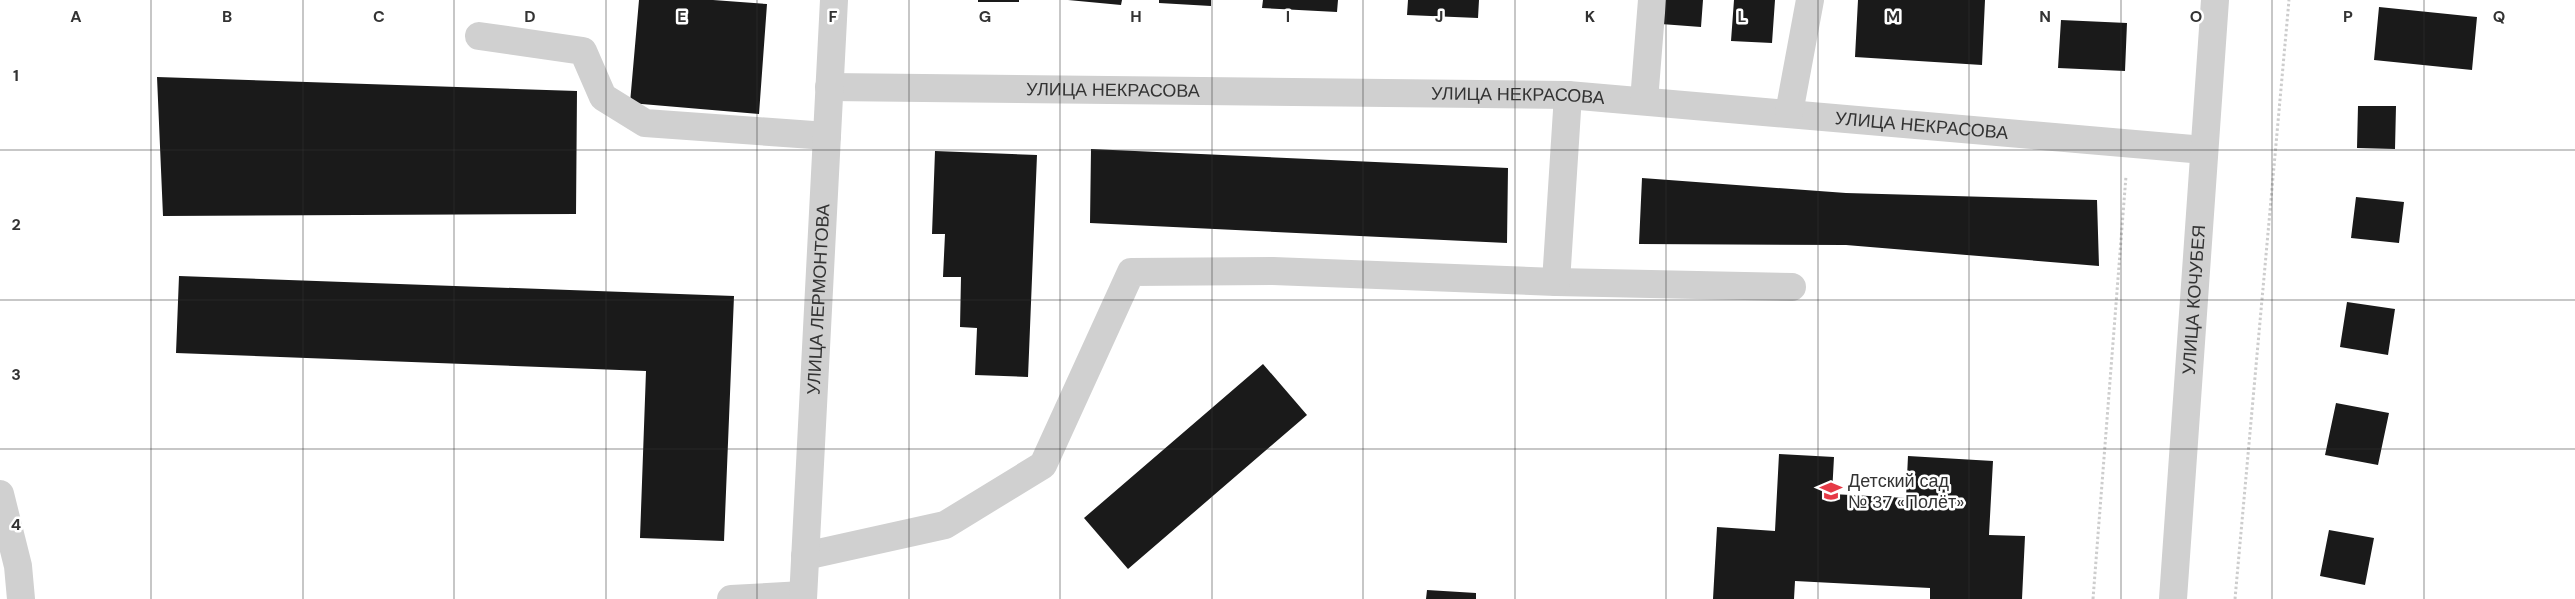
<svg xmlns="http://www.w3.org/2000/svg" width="2575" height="599" font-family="'DM Sans',sans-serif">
  <rect width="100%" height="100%" fill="#fff"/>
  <path fill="#1a1a1a" d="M639,0H713L767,4L759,114L630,103Z
    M978,0H1019V2H978Z
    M1068,0H1122L1121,5Z
    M1159,0H1211V6L1159,3Z
    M1263,0H1338L1337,12L1262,8Z
    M1408,0H1479L1478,18L1407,15Z
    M1662,0H1703L1701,27L1661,24Z
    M1734,0H1775L1772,43L1731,41Z
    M1858,0H1985L1982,65L1855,57Z
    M2379,7L2477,17L2472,70L2374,60Z
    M2061,20L2127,23L2125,71L2058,68Z
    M157,77L577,91L576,214L163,216Z
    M2358,106H2396L2395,149L2357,148Z
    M1091,149L1508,168L1507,243L1090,223Z
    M935,151L1037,155L1028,377L975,375L977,328L960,327L961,277H943L945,234H932Z
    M1642,178L1846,193L2097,200L2099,266L1846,245L1639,244Z
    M2356,197L2404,202L2399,243L2351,238Z
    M179,276L734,296L724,541L640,538L646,371L176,353Z
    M2347,302L2395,309L2388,355L2340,347Z
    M1263,364L1307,415L1128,569L1084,518Z
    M2336,403L2389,413L2378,465L2325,455Z
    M1779,454L1834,457L1832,494L1906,498L1908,456L1993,461L1989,535L2025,536L2022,599H1930V588L1795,581L1794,599H1713L1717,527L1775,531Z
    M2329,530L2374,538L2365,585L2320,576Z
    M1427,590L1476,593V599H1426Z"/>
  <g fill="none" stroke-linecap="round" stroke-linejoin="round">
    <path stroke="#cdcdcd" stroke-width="3" stroke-dasharray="2.5 2.5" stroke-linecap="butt" d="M2093,599L2126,176
      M2235,599L2289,0"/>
    <g stroke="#d0d0d0" stroke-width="28">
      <path d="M479,36L583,51L603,97L645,123L827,136"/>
      <path id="s1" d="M829,87L1568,95L2204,150"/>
      <path d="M1644,101L1652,0"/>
      <path d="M1789,113L1810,0"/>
      <path d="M1556,282L1792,287"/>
      <path d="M0,494L18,566L21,599"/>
      <path d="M805,556L945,525L1043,465L1131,272L1273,271L1556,282L1568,95"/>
      <path d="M731,599L803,595"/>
      <path id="s2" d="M803,599L834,0"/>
      <path id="s3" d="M2173,599L2215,0"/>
    </g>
  </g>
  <path fill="none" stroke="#333" stroke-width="1" stroke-opacity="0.55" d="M151,0V599M303,0V599M454,0V599M606,0V599M757,0V599M909,0V599M1060,0V599M1212,0V599M1363,0V599M1515,0V599M1666,0V599M1818,0V599M1969,0V599M2121,0V599M2272,0V599M2424,0V599M0,150H2575M0,300H2575M0,449H2575"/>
  <defs>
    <g id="school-bare" transform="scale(1.725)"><path d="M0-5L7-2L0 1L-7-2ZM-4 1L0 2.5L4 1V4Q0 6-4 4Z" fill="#e63946" stroke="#fff" stroke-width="2.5" paint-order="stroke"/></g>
  </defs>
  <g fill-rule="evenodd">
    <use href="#school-bare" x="1831" y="491"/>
  </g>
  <g text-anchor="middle" stroke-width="5" stroke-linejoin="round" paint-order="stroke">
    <g font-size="18" fill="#333" stroke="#fff">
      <text dy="6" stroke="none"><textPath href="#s1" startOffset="284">УЛИЦА НЕКРАСОВА</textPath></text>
      <text dy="6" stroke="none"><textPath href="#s1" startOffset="689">УЛИЦА НЕКРАСОВА</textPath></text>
      <text dy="6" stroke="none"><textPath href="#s1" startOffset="1094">УЛИЦА НЕКРАСОВА</textPath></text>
      <text dy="6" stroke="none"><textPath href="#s3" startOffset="300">УЛИЦА КОЧУБЕЯ</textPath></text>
      <text dy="6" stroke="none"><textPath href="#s2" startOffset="300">УЛИЦА ЛЕРМОНТОВА</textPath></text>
    </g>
    <g font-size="18" fill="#333" stroke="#fff" text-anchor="start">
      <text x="1848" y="487">Детский сад<tspan x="1848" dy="21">№ 37 «Полёт»</tspan></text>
    </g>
  </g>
  <g font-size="16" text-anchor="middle" font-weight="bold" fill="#333" stroke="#fff" stroke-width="5" stroke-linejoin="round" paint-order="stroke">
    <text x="76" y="22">A</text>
    <text x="227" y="22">B</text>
    <text x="379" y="22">C</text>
    <text x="530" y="22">D</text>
    <text x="682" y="22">E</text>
    <text x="833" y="22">F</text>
    <text x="985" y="22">G</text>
    <text x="1136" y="22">H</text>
    <text x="1288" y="22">I</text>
    <text x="1439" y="22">J</text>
    <text x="1590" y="22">K</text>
    <text x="1742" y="22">L</text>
    <text x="1893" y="22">M</text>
    <text x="2045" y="22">N</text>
    <text x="2196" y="22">O</text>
    <text x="2348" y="22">P</text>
    <text x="2499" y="22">Q</text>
    <text x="16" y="81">1</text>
    <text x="16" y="230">2</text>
    <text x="16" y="380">3</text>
    <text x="16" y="530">4</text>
  </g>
</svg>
